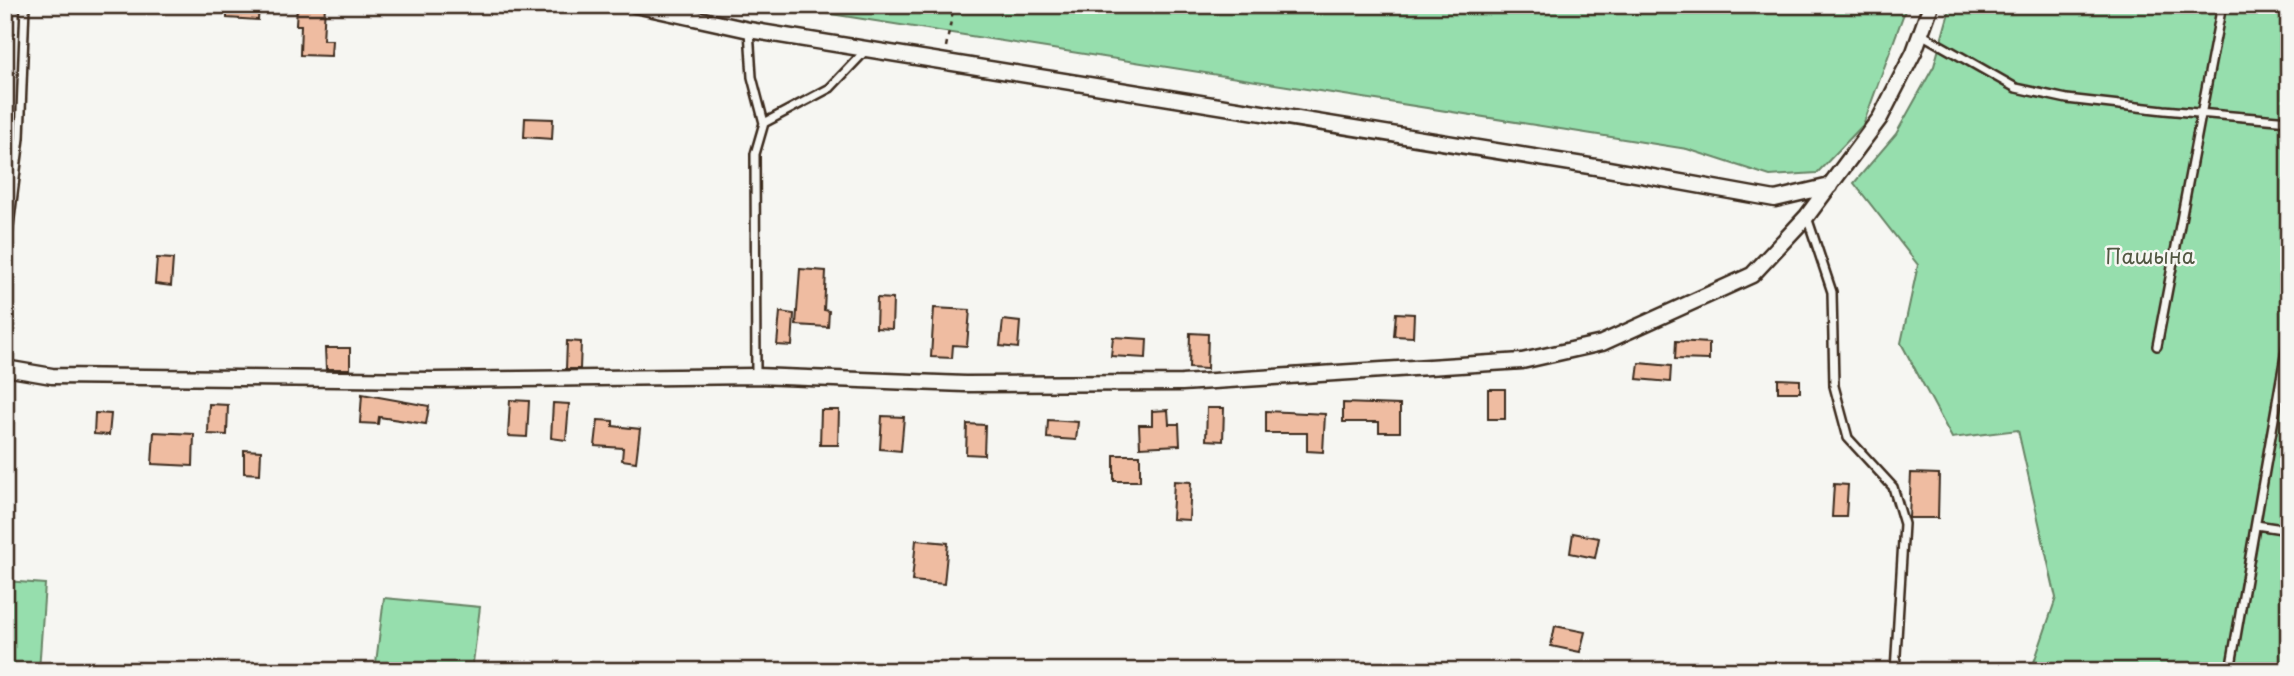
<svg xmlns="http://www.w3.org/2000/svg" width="2294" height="676" font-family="'Playpen Sans',sans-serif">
  <rect width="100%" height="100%" fill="#f6f6f2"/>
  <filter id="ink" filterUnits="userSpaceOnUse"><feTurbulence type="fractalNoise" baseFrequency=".0143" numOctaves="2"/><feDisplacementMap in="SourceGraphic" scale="14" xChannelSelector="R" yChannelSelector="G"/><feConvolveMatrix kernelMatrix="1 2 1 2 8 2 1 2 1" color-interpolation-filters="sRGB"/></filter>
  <g filter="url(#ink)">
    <path fill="#96dead" stroke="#688466" stroke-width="2" d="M774,5H1907L1863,125L1817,173L1770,176L1687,149Z
      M1951,5H2289V671H2031L2056,598L2018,430L1952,438L1901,343L1918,265L1854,183L1896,134L1934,66Z
      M5,581L45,584L39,671H5Z
      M384,598L480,607L472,671H375Z"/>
    <path fill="#efbca1" stroke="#3b2a1e" stroke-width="2" d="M227,5H259L258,20L227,18Z
      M297,5H325L323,40H332L331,56L300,55L301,25H296Z
      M525,118L553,119L552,139L524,137Z
      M157,258L173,259L171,286L155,284Z
      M800,269L826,271L824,310L829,311L828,327L796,325Z
      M877,298L893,299L892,329L876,328Z
      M934,308L970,310L967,346L953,345L952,358L931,357Z
      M780,312L794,314L792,346L777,345Z
      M1396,313L1414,314L1413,337L1394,336Z
      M1003,320L1020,322L1018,348L1000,346Z
      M1190,333L1208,334L1207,369L1189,368Z
      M1113,337L1147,339L1146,358L1111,356Z
      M567,341L581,342L580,369H566Z
      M1676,341L1709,343V360L1675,359Z
      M325,348H350V369H326Z
      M1639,363L1671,366L1670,382L1637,379Z
      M1778,379L1800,380V392H1778Z
      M1488,389H1505V419H1488Z
      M362,394L429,406L426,424L379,417L378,424L360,423Z
      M510,400L529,401L527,437L508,436Z
      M553,403L569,404L566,440L551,438Z
      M1343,403L1400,405V432H1379V422H1343Z
      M209,404L228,405L227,435L208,434Z
      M1207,408H1224L1223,441L1206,440Z
      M821,410H839L838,445H820Z
      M1168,410L1169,424H1179L1180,445L1140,447L1139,425H1152V411Z
      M1266,411L1325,414L1323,452L1307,451V433H1266Z
      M95,413L111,414L109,435L94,434Z
      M882,416L904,417L901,451L880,449Z
      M598,420L613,421V426L640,429L636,462L622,460L623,448L595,446Z
      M1048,420L1078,422L1076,440L1047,438Z
      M967,424L985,425L984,455L966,454Z
      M154,432L194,434L193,466L152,464Z
      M244,450L261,451L260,474L244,473Z
      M1114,455H1140V481H1114Z
      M1911,473L1939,474L1938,518H1909Z
      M1174,481L1191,482L1189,520L1172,519Z
      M1834,484L1848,485L1846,517H1832Z
      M1573,533L1599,538L1595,558L1570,553Z
      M916,540L948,543L944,584L912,581Z
      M1555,626L1585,632L1580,652L1551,646Z"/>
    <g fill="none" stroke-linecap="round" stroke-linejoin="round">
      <g stroke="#3b2a1e" stroke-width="12">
        <path id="lane" d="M749,30L752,77L764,123L755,154L756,376
          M1921,34L2016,88L2067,99L2164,110L2289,121
          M764,123L830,88L867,49
          M1807,217L1832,292L1834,386L1848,438L1893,487L1904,524L1895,671
          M5,258L20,138L25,5
          M2157,346L2222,5
          M2256,525L2289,530
          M2230,671L2289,333"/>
      </g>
      <g stroke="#3b2a1e" stroke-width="19">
        <path id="street" d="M635,5L749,30L1608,169L1775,199L1830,186
          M5,368L52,376L435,380L756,376L965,384L1182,383L1522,361L1602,343L1752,275L1807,216L1880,118L1914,52L1931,5"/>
      </g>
      <path stroke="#3b2a1e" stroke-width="2.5" stroke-dasharray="5 5" stroke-linecap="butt" d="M946,47L954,5"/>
      <use href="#lane" stroke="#f6f6f2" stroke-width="7"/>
      <use href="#street" stroke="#f6f6f2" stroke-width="14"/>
    </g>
  </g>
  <g text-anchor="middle" stroke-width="5" stroke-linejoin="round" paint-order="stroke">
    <g font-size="21" fill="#525742" stroke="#f6f6f2">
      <text x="2150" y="264">Пашына</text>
    </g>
  </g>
  <rect width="2294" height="676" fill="none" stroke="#f6f6f2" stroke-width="28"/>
  <rect x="14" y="14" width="2266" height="648" fill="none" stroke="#3b2a1e" stroke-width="2.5" filter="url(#ink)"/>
</svg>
